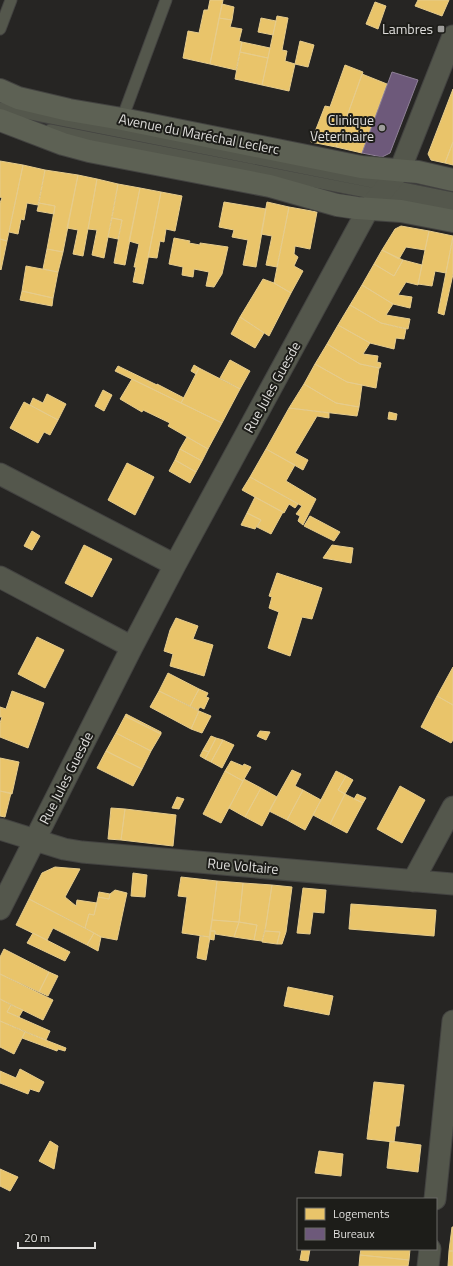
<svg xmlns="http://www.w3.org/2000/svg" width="453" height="1266" font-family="'Titillium Web',sans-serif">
  <rect width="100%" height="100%" fill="#262523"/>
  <path fill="#e9c46a" stroke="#e6cc8c" d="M210,0H223L210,64L183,58L188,31L199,33L204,10H208Z
    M418,0H449L442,16L415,6Z
    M375,2L386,6L378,29L366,24Z
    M222,4L234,7L232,20L219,18Z
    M277,16L288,18L282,50L287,51L285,61L295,64L289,91L262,85Z
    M219,18L232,20L230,27L242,29L239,41L242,42L236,70L210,64Z
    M261,18L276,21L273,35L258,32Z
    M300,41L314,45L308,67L295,64Z
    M242,42L270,48L268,58L240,52Z
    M240,52L268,58L262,85L235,79Z
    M345,65L363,72L336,147L311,142L325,106L330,107Z
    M362,74L387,84L362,153L336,147Z
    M453,89V142L445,163L431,160L428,154Z
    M453,142V165L445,163Z
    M0,161L23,165L7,241L0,239V203L2,198L0,197Z
    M23,165L45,170L38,205L27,203L24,220L21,219L18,234L9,232Z
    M45,170L78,175L63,252L47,249L55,206L39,203Z
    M78,175L97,179L83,256L73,254L78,230L67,228Z
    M97,179L118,184L104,258L92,255L97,230L88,229Z
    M118,184L140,188L125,265L114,263L122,220L112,218Z
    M140,188L161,192L143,284L133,282L136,267H134L139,244L129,241Z
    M161,192L182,196L175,231L166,229L164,242L160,241L157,258L148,257Z
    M224,202L266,209L256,267L243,265L248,240L232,237L234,230L219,227Z
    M267,202L289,207L277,267L266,265L272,236L261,234Z
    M39,203L55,206L54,214L37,211Z
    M289,207L317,212L310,249L295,246L294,254L298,257L294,266L303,271L291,293L274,283Z
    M112,218L122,220L118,239L108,237Z
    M401,226L429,231L425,250L406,247L399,259L382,250L395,229Z
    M429,231L453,236L446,273L435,271L432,286L418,284Z
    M453,237V274L444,315L438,313Z
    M174,238L190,241L189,243L200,245V243L228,247L222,274L214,287L206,286L209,272L194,269L193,277L182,275L183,267L169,264Z
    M0,239L7,241L1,270L0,269Z
    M47,249L63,252L58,272L43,269Z
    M382,250L403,260L394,276L374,264Z
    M403,260L422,265L418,285L406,282L398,295L412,297L410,308L393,304L362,285L374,264L394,276Z
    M26,266L58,272L53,298L22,291Z
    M263,279L274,283L291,293L269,336L240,317Z
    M362,285L393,304L386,315L410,319L408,329L381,323L350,305Z
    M22,291L53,298L52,306L20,300Z
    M350,305L381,323L406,329L404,339L396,338L394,349L370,343L338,325Z
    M240,317L264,333L255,348L231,334Z
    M338,325L370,343L363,354L378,356L377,362L381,363L380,368L360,364L327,344Z
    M327,344L360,364L379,368L376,388L347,382L315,364Z
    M230,360L250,371L240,389L220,378Z
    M315,364L347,382L362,385L359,407L336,403L304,384Z
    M194,365L199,368L196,374L191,371Z
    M118,366L157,385V384L184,398L181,403L115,371Z
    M199,368L240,389L222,423L181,403Z
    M132,379L222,423L208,449L168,426L170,423L143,410L142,412L120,399Z
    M304,384L336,403L359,407L357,416L289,408Z
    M103,390L112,395L104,411L95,406Z
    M47,394L66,404L58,420L30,405L33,398L43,403Z
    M24,402L58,420L50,435L44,432L38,443L10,428Z
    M289,408L329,413V418L317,416L295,453L308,460L303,470L266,449Z
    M389,412L397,414L396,420L388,419Z
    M187,437L208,449L202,461L180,449Z
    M180,449L202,461L196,472L175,460Z
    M266,449L295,465L286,481L316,499L303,525L298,521L300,516L296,514L302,506L250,477Z
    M175,460L196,472L190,483L169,471Z
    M127,463L154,477L135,515L108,500Z
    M250,477L298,504L295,508L289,504L284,513L242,490Z
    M255,497L283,512L271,534L257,527L261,520L247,513Z
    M247,513L261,520L255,529L241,525Z
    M310,516L340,532L334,541L304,526Z
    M32,531L40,536L32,550L24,546Z
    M84,545L112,559L92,597L65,583Z
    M332,545L353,548L351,563L323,558Z
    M277,573L322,588L312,619L302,617L290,656L268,648L279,612L269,608L272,597L269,596Z
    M176,618L198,626L193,639L213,645L204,676L170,666L173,654L164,651L170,630Z
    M37,637L64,650L45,688L18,674Z
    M453,667V705L437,696Z
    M168,673L199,689L190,706L159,691Z
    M199,689L208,693L206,697L209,698L204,709L200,707L198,710L190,706Z
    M12,691L44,703L28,748L0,737V723L2,717H0V707L6,709Z
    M159,691L199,711L191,729L150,707Z
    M437,696L453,705V740L451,743L421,727Z
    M199,711L211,716L202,733L191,729Z
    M126,714L161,732V734L125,716Z
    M125,716L161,734L151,751L116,733Z
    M260,731L270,732L266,740L257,736Z
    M116,733L151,751L142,769L106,751Z
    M211,736L216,738L209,752L203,750Z
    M216,738L223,740L211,762L205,759Z
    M223,740L234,745L222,768L211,762Z
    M203,750L209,752L205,759L200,756Z
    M106,751L142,769L133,786L97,768Z
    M0,758L19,762L12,794L0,791Z
    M231,761L243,766L244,764L251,767L243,781L225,771Z
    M292,770L301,774L295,786L303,790L287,820L269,811Z
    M225,771L243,781L221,823L203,814Z
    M336,771L346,776L338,790L345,794L330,824L313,815Z
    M346,776L353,780L345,794L338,790Z
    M244,779L261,788L245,817L229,808Z
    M400,786L425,800L402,843L377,829Z
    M261,788L277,797L262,826L245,817Z
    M303,790L321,800L305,830L287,820Z
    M0,791L11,793L5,817L0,816Z
    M345,794L363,803L347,833L330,824Z
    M357,794L366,798L363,803L354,799Z
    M177,797L184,799L179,809L172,808Z
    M111,808L125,809L121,840L108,839Z
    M125,809L176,815L173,846L121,840Z
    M55,867L80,869L65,897L76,906L77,900L97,903L94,915L89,914L85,928L29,899L42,873Z
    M133,873L147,875L145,897L131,896Z
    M181,877L217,881L210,937L182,933L187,897L178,896Z
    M217,881L243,883L239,922L212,920Z
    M243,883L272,885L266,925L262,941L254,940L257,925L239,922Z
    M272,885L292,887L286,932L282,944H277L280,932L265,931Z
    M303,888L326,890L324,913L313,912L310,934L297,933Z
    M115,890L127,893L117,940L101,937L85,928L89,914L94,915L98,897L109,899L110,894Z
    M99,892L110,894L109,899L98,897Z
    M29,899L94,933L87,945L53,928L47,940L16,925Z
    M351,904L436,910L434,936L349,929Z
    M212,920L239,922L234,937L215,934V931H210Z
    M239,922L257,925L254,940L234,937Z
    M210,931H215L214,940L209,939Z
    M265,931L280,932L277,944L262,942Z
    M33,933L70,952L65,961L27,943Z
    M94,933L101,937L98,951L87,945Z
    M200,936L210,937L206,960L197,958Z
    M4,949L49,972L39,992L0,974V957Z
    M49,972L58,976L48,996L39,992Z
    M0,974L53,1000L43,1020L0,999Z
    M288,987L333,996L329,1015L284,1006Z
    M0,999L11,1005L7,1012L50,1031L46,1040L0,1021Z
    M11,1005L23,1010L19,1017L7,1012Z
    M0,1021L25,1032L14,1054L0,1047Z
    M25,1032L66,1048L65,1051L58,1049L57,1051L22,1038Z
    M20,1069L44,1082L39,1092L30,1089L28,1094L0,1083V1071L16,1078Z
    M374,1082L404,1085L399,1126H396L394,1142L367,1139Z
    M50,1141L58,1146L54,1169L39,1161Z
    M390,1141L421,1145L418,1172L387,1168Z
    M319,1151L343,1154L341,1176L315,1173Z
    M0,1169L18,1177L10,1191L0,1186Z
    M452,1227H453V1251H449Z
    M302,1249H310L308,1261L300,1260Z
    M361,1249H410L409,1260L360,1255Z
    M449,1251H453V1266H448Z
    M360,1255L409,1260L408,1266H359Z"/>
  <path fill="#6d597a" stroke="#8f8197" d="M392,72L418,80L390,153L382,157L362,153Z"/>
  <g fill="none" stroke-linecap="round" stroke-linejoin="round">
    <g stroke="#434341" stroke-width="13">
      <path id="lane" d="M0,29L11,0
        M0,108L453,198
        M122,119L166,0
        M50,130L453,209"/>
    </g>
    <g stroke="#434341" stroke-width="23">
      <path id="street" d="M0,474L175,565
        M0,577L132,647
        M0,829L64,849L82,852L453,884
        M413,881L453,807
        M0,909L132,647L175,565L359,226L369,208L400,170L453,36
        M435,1199L453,1021
        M428,1266L430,1249"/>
    </g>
    <g stroke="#434341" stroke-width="24">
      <path id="secondary" d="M0,90L18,98L69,110L122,119L361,167L418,172L453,180
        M0,120L63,144L89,151L270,186L337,205L357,208L401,211L453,221"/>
    </g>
    <use href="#lane" stroke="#54574c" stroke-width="11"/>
    <use href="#street" stroke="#54574c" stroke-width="21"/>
    <use href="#secondary" stroke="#5d6154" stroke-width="22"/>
  </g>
  <g fill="#9e9d9b" stroke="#1d1d19" stroke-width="1.5">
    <rect x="437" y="25" width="8" height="8" rx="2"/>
    <circle cx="382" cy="128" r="4"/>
  </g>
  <g text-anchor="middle" stroke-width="4" stroke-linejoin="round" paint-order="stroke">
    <g font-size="14" fill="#dfdedc" stroke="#1d1d19" text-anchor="end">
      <text x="433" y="34">Lambres</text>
      <text x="374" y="125">Clinique<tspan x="374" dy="16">Veterinaire</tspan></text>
    </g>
    <g font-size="14" fill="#dfdedc" stroke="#1d1d19">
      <text transform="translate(199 134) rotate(11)" y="5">Avenue du Maréchal Leclerc</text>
      <text transform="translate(272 387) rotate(-61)" y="5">Rue Jules Guesde</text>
      <text transform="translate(66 778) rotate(-63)" y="5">Rue Jules Guesde</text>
      <text transform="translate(243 866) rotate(5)" y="5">Rue Voltaire</text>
    </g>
  </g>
  <rect x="297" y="1198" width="140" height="52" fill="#1d1d19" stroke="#6b6a67"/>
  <rect x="305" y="1208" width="20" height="12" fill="#e9c46a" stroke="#6b6a67"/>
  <text x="333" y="1218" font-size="12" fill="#dfdedc">Logements</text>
  <rect x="305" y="1228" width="20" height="12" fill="#6d597a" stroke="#6b6a67"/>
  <text x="333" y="1238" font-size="12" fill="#dfdedc">Bureaux</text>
  <path d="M18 1242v6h77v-6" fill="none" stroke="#dfdedc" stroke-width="2"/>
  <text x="24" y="1242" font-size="12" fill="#dfdedc" stroke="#1d1d19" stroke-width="3" paint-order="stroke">20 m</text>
</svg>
